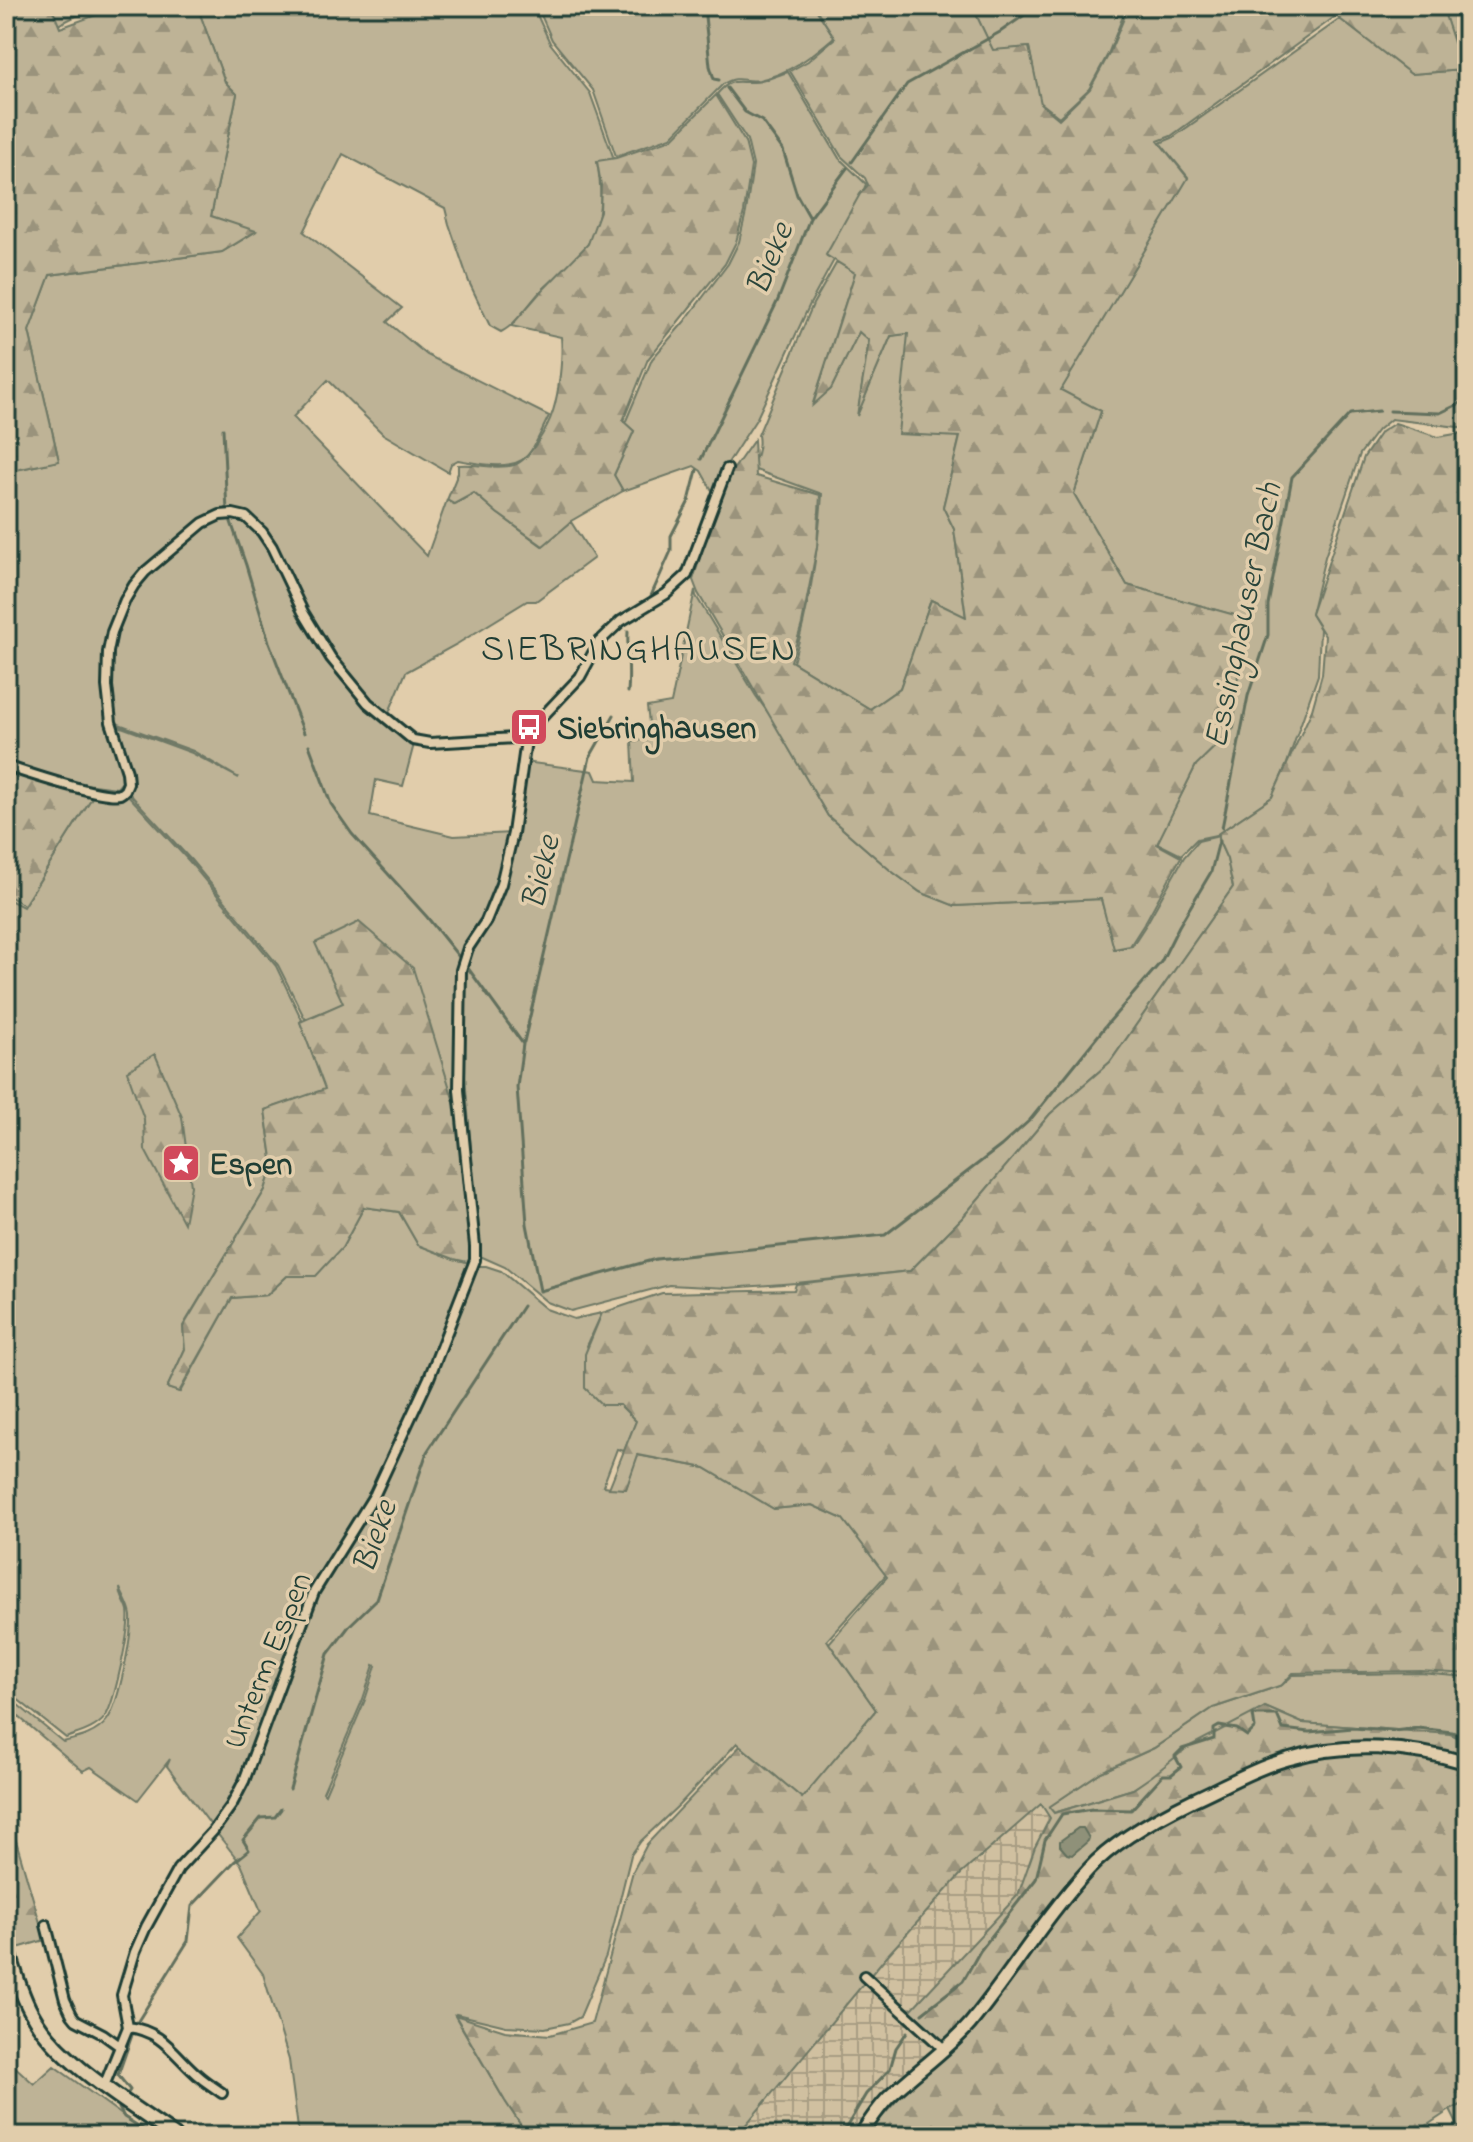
<svg xmlns="http://www.w3.org/2000/svg" width="1473" height="2142" font-family="'Indie Flower',sans-serif">
  <defs>
    <pattern id="industrial-grid" width="8" height="8" patternUnits="userSpaceOnUse" patternTransform="scale(2)"><rect width="8" height="8" fill="#d0c0a0"/><path d="M0 4h8M4 0v8" fill="none" stroke="#a89d83"/></pattern>
    <pattern id="forest-firs" width="22" height="20" patternUnits="userSpaceOnUse" patternTransform="scale(2)"><rect width="22" height="20" fill="#beb396"/><path d="M5 1l3.5 6h-7zM16 11l3.5 6h-7z" fill="#9a937b"/></pattern>
  </defs>
  <rect width="100%" height="100%" fill="#e1cdab"/>
  <filter id="ink" filterUnits="userSpaceOnUse"><feTurbulence type="fractalNoise" baseFrequency=".0125" numOctaves="2"/><feDisplacementMap in="SourceGraphic" scale="16" xChannelSelector="R" yChannelSelector="G"/><feConvolveMatrix kernelMatrix="1 2 1 2 8 2 1 2 1" color-interpolation-filters="sRGB"/></filter>
  <g filter="url(#ink)">
    <path fill="url(#industrial-grid)" d="M1041,1804L1050,1818L1035,1847L1018,1895L910,2011L944,2041L890,2088L872,2107L854,2136H733L739,2133L885,1958L961,1874Z"/>
    <path fill="#beb396" stroke="#6e7865" stroke-width="2" fill-rule="evenodd" d="M51,6H106L76,16L58,25Z
      M197,6H533L550,43L590,93L614,159L597,162C602,190 603,216 589,242C581,257 553,279 540,292C527,306 517,324 501,332L490,326L469,282L449,224L445,208L343,154L304,232L402,308L387,322L427,355L549,416C543,427 535,448 527,456C512,472 476,463 458,460L451,464L448,472L383,434L328,380L293,417L427,556L447,500L455,504L474,493L497,513L542,546L571,522L594,558L536,601H527L457,644L406,672L387,717L369,702L332,657L304,611L289,576L246,516L220,514L132,583L115,613L108,632L104,684L125,772L124,780L117,788L53,780L6,765V472L59,461L29,331L50,275L222,252L255,232L211,216L237,94L225,82Z
      M537,6H814L834,37C812,56 789,74 759,80C742,83 741,74 723,84L671,137L616,156L593,90L552,40Z
      M972,6H1127L1108,54L1089,89L1059,117L1040,102L1029,47L993,51Z
      M1442,6H1467V428L1391,419L1378,430L1360,454L1325,557L1311,614L1320,629L1318,675L1286,766L1272,797L1216,835L1197,839L1181,855L1157,843L1196,765L1234,728L1241,617L1127,585L1074,494L1101,411L1060,391L1188,177L1160,143L1172,138L1340,19L1411,74L1462,70Z
      M788,72L839,158L866,184L864,189L827,256L834,260L810,304L757,418L726,466L714,494L701,471L694,466L623,491L614,475L634,431L625,423L652,359L684,322L728,264L739,242L746,212L753,165L747,140L717,94C732,77 735,83 754,82C765,82 777,75 788,72Z
      M837,262L855,273L813,403L831,389L859,331L869,340L858,412L891,336L908,333L960,436L943,507L954,529L966,618L931,600L900,688L870,709L793,662C810,605 818,553 822,494L750,468C758,457 760,447 758,435L813,304Z
      M220,517L244,518L260,533L357,695L414,744L403,786L376,780L370,816L454,836L511,833L493,903L466,947L456,968L455,1024L462,1128L343,1004L305,1019L278,965L191,860L128,792L116,725L192,753L239,778L193,751L116,723L112,706L113,651L121,616L134,586L204,524Z
      M695,590L696,596L756,696L772,718L828,816L890,870L920,892L956,906L1101,899L1115,949L1132,946L1147,923L1184,857L1198,841L1219,836L1218,840L1227,859L1233,887L1110,1062L1050,1114L963,1217L910,1271L796,1283L728,1288L669,1285L571,1311L547,1302L505,1267L480,1256L461,1029L463,971L469,950L496,905L525,762L593,771L597,780L634,782L632,741L651,739L647,707L671,703Z
      M94,794L117,796L127,794L189,861L276,966L302,1020L300,1022L326,1090L265,1110L273,1165L265,1190L183,1326L185,1349L167,1388L180,1392L232,1298L267,1295L287,1276L342,1248L364,1207L399,1212L418,1245L454,1259L471,1263L427,1376L373,1493L321,1573L304,1607L287,1658L228,1809L213,1828L167,1766L170,1759L138,1800L91,1767L83,1771L6,1706V1695L63,1742C79,1738 97,1734 107,1720C119,1704 132,1636 131,1616C130,1606 123,1596 120,1588C120,1597 126,1603 128,1611C131,1627 114,1705 105,1717C96,1729 79,1733 66,1738L6,1690V898L23,907Z
      M474,1266H486L501,1271L546,1309L574,1319L602,1313L587,1346L620,1405L636,1421L624,1451L617,1449L603,1486L626,1489L637,1455L705,1468L774,1509L812,1505L843,1519L886,1575L827,1640L876,1710L802,1799L737,1743L679,1805L641,1841L631,1855L606,1956L580,2017L569,2023L545,2028L506,2026L456,2014L455,2016L505,2101L528,2136H299L289,2060L263,1974L237,1938L261,1911L241,1864L216,1832L237,1806L308,1610L324,1578L376,1496ZM374,1665L376,1666L365,1700L325,1794L323,1792L363,1699Z
      M1420,1673L1467,1677V1741L1450,1734L1302,1723L1265,1707L1133,1789L1054,1813L1048,1807L1101,1772L1154,1748L1213,1708L1282,1685L1293,1675Z
      M6,1929L30,1993L6,2005Z
      M6,2051L12,2064L34,2084L54,2066L140,2128L135,2136H6Z
      M1467,2102V2136H1463L1450,2110Z"/>
    <path fill="url(#forest-firs)" stroke="#6e7865" stroke-width="2" d="M6,6H51L60,28L121,6H197L225,82L237,94L211,216L256,231L222,252L50,275L29,331L59,461L6,472Z
      M814,6H972L993,50L1029,47L1041,104L1059,119L1090,89L1109,54L1129,6H1442L1463,70L1411,74L1336,16L1171,136L1158,141L1188,178L1061,390L1101,411L1074,494L1127,585L1242,617L1234,728L1196,765L1157,844L1181,857L1146,921L1130,946L1114,949L1101,899L955,906L920,892L890,870L828,816L698,593L693,580L717,503L733,470L754,440L756,476L820,495L817,547L802,624L791,661L870,709L900,688L931,600L966,617L954,529L943,507L960,437L898,434L908,334L891,336L857,416L869,341L859,332L831,389L813,405L855,273L826,255L860,194L868,185L865,178L841,156L790,71L808,61L835,38Z
      M716,95L745,142L751,166L744,212L736,242L725,264L648,359L623,421L634,431L614,475L623,491L571,521V522L543,546L497,513L474,493L454,504L447,500L458,473V465C477,463 495,470 514,465C529,461 548,427 553,411C559,392 563,357 561,337L511,326L538,295L588,244L600,211L601,185L597,161L616,158L672,139Z
      M1395,423L1438,437L1467,432V1674L1421,1671L1293,1673L1282,1685L1213,1708L1154,1748L1101,1772L1049,1807L1054,1813L1133,1789L1152,1776L1188,1747L1265,1707L1302,1723L1450,1734L1467,1741V2102L1450,2110L1411,2136H865L898,2099L951,2048L910,2011L1018,1895L1035,1847L1050,1818L1041,1804L961,1874L885,1958L739,2133L733,2136H528L505,2101L455,2015L505,2031L550,2035L592,2023L633,1871L647,1844L740,1746L802,1798L876,1710L829,1643L887,1577L843,1519L812,1505L774,1509L705,1468L638,1455L626,1489L609,1488L636,1421L620,1405H602L585,1388V1354L602,1313L662,1293L794,1290L796,1284L910,1271L963,1217L1050,1114L1110,1062L1233,887L1227,859L1218,839L1219,835H1216L1272,797L1312,710L1322,674L1325,636L1311,614L1364,457L1381,432Z
      M6,768L94,794L24,905L6,894Z
      M359,922L413,968L462,1128L472,1263L454,1259L418,1245L399,1212L364,1207L342,1248L316,1276H287L267,1295L232,1298L179,1392L167,1388L185,1349L183,1327L265,1190L273,1165L265,1110L325,1089L300,1022L343,1003L315,943Z
      M155,1054L182,1117L191,1186L184,1223L145,1150L144,1119L127,1071Z
      M6,1813L17,1844L45,1940L14,1949L6,1929Z"/>
    <path fill="#8f9179" stroke="#626f5d" stroke-width="2" d="M1078,1828H1083L1089,1838L1088,1841L1072,1855L1067,1854L1060,1846V1841Z"/>
    <g fill="none" stroke-linecap="round" stroke-linejoin="round">
      <path stroke="#626f5d" stroke-width="3" d="M704,6L710,66L714,79L719,80
        M727,88L745,112L762,121L783,150L797,195L810,218
        M852,162L907,84L1000,32L1023,16L1032,6
        M1390,411L1440,413L1467,400
        M223,429L227,512
        M701,459L778,300L810,218L847,168
        M231,522L246,565L269,642L304,733
        M645,602L650,598L671,551V536L689,501L697,470
        M628,631C627,652 630,671 628,692
        M309,745L331,804L352,834L427,917L459,957
        M1222,828L1248,696L1268,635V605L1292,477L1350,414L1379,411
        M465,964L523,1044L517,1087L527,1224L540,1291L656,1259L885,1235L1001,1146L1030,1120L1109,1022L1161,962L1179,926L1211,872L1219,841
        M524,1042L590,757L614,715
        M290,1789L328,1654L350,1625L377,1599L427,1452L523,1306
        M922,2013L963,1981L980,1951L1036,1879L1045,1840L1062,1814L1092,1809L1131,1810L1163,1775H1171L1181,1767L1175,1756L1182,1749L1214,1739V1729L1219,1726L1237,1729L1247,1736L1255,1728L1253,1715H1277L1283,1729L1309,1732L1353,1728L1394,1731L1418,1728L1452,1732L1467,1738
        M138,2021L188,1941L192,1906L234,1862L249,1850L243,1840L261,1818L275,1817L281,1809
        M126,2096L130,2090L118,2075L132,2035
        M122,2102L119,2108L124,2117L154,2136
        M841,2136L866,2094L890,2069L896,2048L907,2032"/>
      <g stroke="#1f3d34" stroke-width="14">
        <path id="street" d="M6,766C24,772 105,799 120,794C122,793 124,791 125,790L128,783L127,772L111,722L107,686L108,652L112,632L125,600L134,585L145,572L203,523L220,515L233,514L246,517L262,532L272,547L303,612L331,658L368,703L413,740L430,743L515,738L527,733L580,677L599,642L621,621L666,594L687,575L727,469
          M46,1925L65,2000L72,2015L76,2020L103,2034L121,2047
          M864,1976L944,2049
          M128,2027L122,1995L135,1952L146,1927L178,1869L213,1831L231,1806L244,1781L314,1592L375,1494L429,1378L475,1260V1246L459,1090L461,970L468,948L486,921L501,884L513,833L527,733
          M128,2027C164,2031 175,2057 201,2078C207,2083 215,2088 222,2093
          M104,2086L128,2027"/>
      </g>
      <g stroke="#1f3d34" stroke-width="17">
        <path id="secondary" d="M860,2136C869,2122 878,2108 889,2097C915,2072 946,2051 970,2024C1011,1974 1044,1918 1088,1870C1114,1841 1158,1817 1193,1800C1224,1786 1255,1768 1288,1759C1345,1741 1410,1746 1467,1763"/>
      </g>
      <g stroke="#1f3d34" stroke-width="18">
        <path id="primary" d="M6,1942C13,1965 19,1990 31,2012C57,2062 129,2103 175,2136"/>
      </g>
      <use href="#street" stroke="#e1cdab" stroke-width="8"/>
      <use href="#secondary" stroke="#e1cdab" stroke-width="11"/>
      <use href="#primary" stroke="#e1cdab" stroke-width="12"/>
    </g>
  </g>
  <defs>
    <g id="bus-square" transform="scale(2)"><rect x="-9" y="-9" width="18" height="18" rx="4" fill="#d1495b" stroke="#e1cdab"/><path d="M-5-6H5V4H4V6H2V4H-2V6H-4V4H-5ZM-3.5-4V0h7V-4ZM-3.5 1.2v1.5H-2V1.2ZM2 1.2v1.5H3.5V1.2Z" fill="#fff"/></g>
    <g id="sight-square" transform="scale(2)"><rect x="-9" y="-9" width="18" height="18" rx="4" fill="#d1495b" stroke="#e1cdab"/><path d="M0-6L1.8-2.2L6-1.7L2.9 1.2L3.7 5.4L0 3.3L-3.7 5.4L-2.9 1.2L-6-1.7L-1.8-2.2Z" fill="#fff"/></g>
  </defs>
  <g fill-rule="evenodd">
    <use href="#bus-square" x="529" y="727"/>
    <use href="#sight-square" x="181" y="1163"/>
  </g>
  <g text-anchor="middle" stroke-width="7" stroke-linejoin="round" paint-order="stroke">
    <g font-size="32" font-weight="bold" fill="#1f3d34" stroke="#e1cdab" text-anchor="start">
      <text x="557" y="738">Siebringhausen</text>
      <text x="209" y="1174">Espen</text>
    </g>
    <g font-size="32" fill="#1f3d34" stroke="#e1cdab">
      <text transform="translate(266 1660) rotate(-68)" y="11">Unterm Espen</text>
    </g>
    <g font-size="34" font-style="italic" fill="#2a453b" stroke="#e1cdab">
      <text transform="translate(768 258) rotate(-68)" y="12">Bieke</text>
      <text transform="translate(1241 615) rotate(-78)" y="12">Essinghauser Bach</text>
      <text transform="translate(539 872) rotate(-77)" y="12">Bieke</text>
      <text transform="translate(373 1536) rotate(-71)" y="12">Bieke</text>
    </g>
    <g font-size="36" letter-spacing="2" fill="#1f3d34" stroke="#e1cdab">
      <text x="639" y="660">SIEBRINGHAUSEN</text>
    </g>
  </g>
  <rect width="1473" height="2142" fill="none" stroke="#e1cdab" stroke-width="32"/>
  <rect x="16" y="16" width="1441" height="2110" fill="none" stroke="#1f3d34" stroke-width="3" filter="url(#ink)"/>
</svg>
